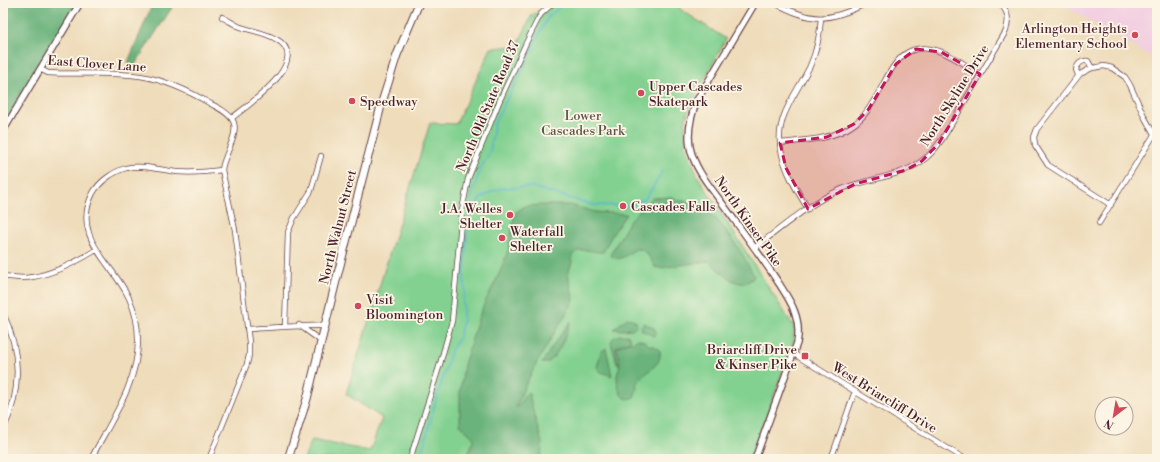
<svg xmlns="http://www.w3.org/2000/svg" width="1160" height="462" font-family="'Libre Bodoni',serif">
  <rect width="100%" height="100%" fill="#fcf5e5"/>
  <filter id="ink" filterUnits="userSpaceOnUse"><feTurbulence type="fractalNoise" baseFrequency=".025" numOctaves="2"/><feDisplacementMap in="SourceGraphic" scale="8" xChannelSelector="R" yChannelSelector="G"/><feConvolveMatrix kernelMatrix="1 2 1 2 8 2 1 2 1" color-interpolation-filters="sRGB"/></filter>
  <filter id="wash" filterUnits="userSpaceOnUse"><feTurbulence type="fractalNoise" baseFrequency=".012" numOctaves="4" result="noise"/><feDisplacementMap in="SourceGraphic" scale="16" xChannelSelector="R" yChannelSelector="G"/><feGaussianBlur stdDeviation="0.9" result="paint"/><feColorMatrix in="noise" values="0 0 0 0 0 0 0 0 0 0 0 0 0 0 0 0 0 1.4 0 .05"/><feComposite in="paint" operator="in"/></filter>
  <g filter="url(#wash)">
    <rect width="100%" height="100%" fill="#eedcba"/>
    <path fill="#f2cfe1" d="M1059,3H1157V60L1071,10Z"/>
    <path fill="#83d191" stroke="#66785e" d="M557,3H678L680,9L726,39L689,108L685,123V135L687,148L697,175L794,327V340L789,354L751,459H304L312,440L370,451L382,418L346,394L430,123L456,124L491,48L517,46L532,15Z"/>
    <path fill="#6ab37b" stroke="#5a6953" d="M3,3H78L3,125Z
      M153,3H175L134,66L128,62Z
      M671,197C684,201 696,205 708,212C724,223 747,260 754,277C752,279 748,282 745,283C732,285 718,269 709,261L660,268L655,267C634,226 630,270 610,255L631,219L652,198Z
      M542,205H570L595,212L626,214L612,235L603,252C590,253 584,245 572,255V262L568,274L574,301C553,336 531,368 516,407H518L525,395L528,393L529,394L535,418L542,443L541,459H468V455L474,438L460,425V392L464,365L478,319L485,302L500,272L508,250L515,213L525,206Z
      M627,318L632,319L636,322L637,326C630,331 622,330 614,329Z
      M571,321C567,331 556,366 542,363L558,338Z
      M644,323L655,329L656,334L654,336L641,330L642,325Z
      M620,335H628L631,340L628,342H634L638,339L644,341L650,346H655L660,351C661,363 655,365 648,372C644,376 640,380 636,384L637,388L634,397C620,404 617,386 617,375C618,371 620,367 620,363C620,358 617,353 617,347L628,342L616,347V353L619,365L617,364L611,343L613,338Z
      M606,348L612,376L601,372L597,367L601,352Z"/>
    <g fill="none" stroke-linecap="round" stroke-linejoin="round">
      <path stroke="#53b3d1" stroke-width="1.5" d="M471,211L481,198L491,192L502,188L532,187L593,205L627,206L645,199L652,189L662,171
        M420,459L436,400L452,349L458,339L463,321V301L465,291L464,279L467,232L471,198L480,170L490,152L494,125L498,116L521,73L539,34L549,16L565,3"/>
    </g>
  </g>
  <g filter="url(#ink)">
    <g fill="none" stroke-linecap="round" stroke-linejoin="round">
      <g stroke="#633b40" stroke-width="6">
        <path id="minor" d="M775,3C812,23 829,22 867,3
          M222,17C227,20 233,23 238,26C251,31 264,32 276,39C314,60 248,105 232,118
          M40,69L48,73C79,75 110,71 140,76C165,80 189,91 211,104C219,108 231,114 234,123C238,137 223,156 222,170L235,230L249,342V355L247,364L209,459
          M1078,75L1076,70C1077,64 1082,60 1088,61L1092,68
          M780,143C805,140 832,140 853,125C865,117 872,104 879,92C886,79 893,63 905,54C930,37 960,62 980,74
          M1111,205L1048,165L1035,145L1034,137L1037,129L1080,74L1092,68L1104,66L1112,68L1125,77L1130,85L1145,118L1154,134
          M808,209C797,191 785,171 781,150C774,118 797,93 810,66C817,50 820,35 821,18
          M1099,223L1157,130
          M754,248C782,228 810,202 842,189C871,177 903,178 927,157C941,145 950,125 960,110C975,83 991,57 1006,31C1009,20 1009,11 999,3
          M3,276C10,277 18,278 25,278C50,276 75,263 96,250
          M3,313C21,351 22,392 3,430
          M299,325L321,341
          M285,327L288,232L294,218L311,191L321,156
          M247,329C273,328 299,325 325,326
          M794,354L965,459
          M91,459C110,422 139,382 138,339C138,325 135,311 129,298C113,263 70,237 93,193C100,181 113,172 126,168C142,164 160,170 177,172C192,173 207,172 222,170
          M410,459L440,364L452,321L462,211L468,179L499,102L526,43L537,21L541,14L553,3
          M831,459L855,391"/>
      </g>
      <g stroke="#633b40" stroke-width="8">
        <path id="tertiary" d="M755,3L697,100C691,115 687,130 690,147C694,169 712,189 725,207C743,232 761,256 778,282C791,302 802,318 797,343L755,459
          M3,131L80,3"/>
      </g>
      <g stroke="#633b40" stroke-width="9">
        <path id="primary" d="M288,459L307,399L336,281L382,102L397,55L419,3"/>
      </g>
      <use href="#minor" stroke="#fff" stroke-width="4.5"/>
      <use href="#tertiary" stroke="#fff" stroke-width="5.5"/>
      <use href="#primary" stroke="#fff" stroke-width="7"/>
    </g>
  </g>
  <path fill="#c2185b" fill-opacity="0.2" stroke="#c2185b" stroke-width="3" stroke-dasharray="8 5" stroke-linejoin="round" d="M916,49L941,52L980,74L939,143L922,161L906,170L855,184L808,209L786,168L780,143L827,137L854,124L868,110L896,64Z"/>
  <g fill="#d1495b" stroke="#fcf5e5" stroke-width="1.5">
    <circle cx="1135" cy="35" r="4"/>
    <circle cx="641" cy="93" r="4"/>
    <circle cx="352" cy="101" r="4"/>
    <circle cx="623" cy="206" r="4"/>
    <circle cx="510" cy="215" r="4"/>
    <circle cx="502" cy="238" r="4"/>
    <circle cx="358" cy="306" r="4"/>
    <rect x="801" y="352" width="8" height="8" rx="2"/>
  </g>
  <g text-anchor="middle" stroke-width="3.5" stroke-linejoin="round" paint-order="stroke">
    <g font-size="13" fill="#4a1f2b" stroke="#fcf5e5" text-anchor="start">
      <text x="1127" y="33" text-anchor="end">Arlington Heights<tspan x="1127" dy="15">Elementary School</tspan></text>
      <text x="649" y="91">Upper Cascades<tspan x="649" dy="15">Skatepark</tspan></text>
      <text x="360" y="106">Speedway</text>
      <text x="631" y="211">Cascades Falls</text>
      <text x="502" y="213" text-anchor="end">J.A. Welles<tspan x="502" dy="15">Shelter</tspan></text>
      <text x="510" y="236">Waterfall<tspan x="510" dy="15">Shelter</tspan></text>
      <text x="366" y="304">Visit<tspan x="366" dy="15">Bloomington</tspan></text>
      <text x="797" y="354" text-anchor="end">Briarcliff Drive<tspan x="797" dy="15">&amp; Kinser Pike</tspan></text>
    </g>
    <g font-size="13" fill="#4a1f2b" stroke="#fcf5e5">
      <text transform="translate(97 63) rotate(4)" y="5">East Clover Lane</text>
      <text transform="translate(954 95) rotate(-58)" y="5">North Skyline Drive</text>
      <text transform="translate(487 106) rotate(-67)" y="5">North Old State Road 37</text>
      <text transform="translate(749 221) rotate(55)" y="5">North Kinser Pike</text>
      <text transform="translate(337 227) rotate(-76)" y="5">North Walnut Street</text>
      <text transform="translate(885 397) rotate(32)" y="5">West Briarcliff Drive</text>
    </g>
    <g font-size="13" fill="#5b544a" stroke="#fcf5e5">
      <text x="583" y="120">Lower<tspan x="583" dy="15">Cascades Park</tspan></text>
    </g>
  </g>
  <rect width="1160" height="462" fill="none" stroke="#fcf5e5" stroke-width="16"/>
  <g transform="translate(1114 416) rotate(211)"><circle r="19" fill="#fcf5e5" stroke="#b59f9b"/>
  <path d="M0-3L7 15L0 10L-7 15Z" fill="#d1495b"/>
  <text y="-6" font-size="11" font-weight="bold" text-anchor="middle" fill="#4a1f2b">N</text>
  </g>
</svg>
